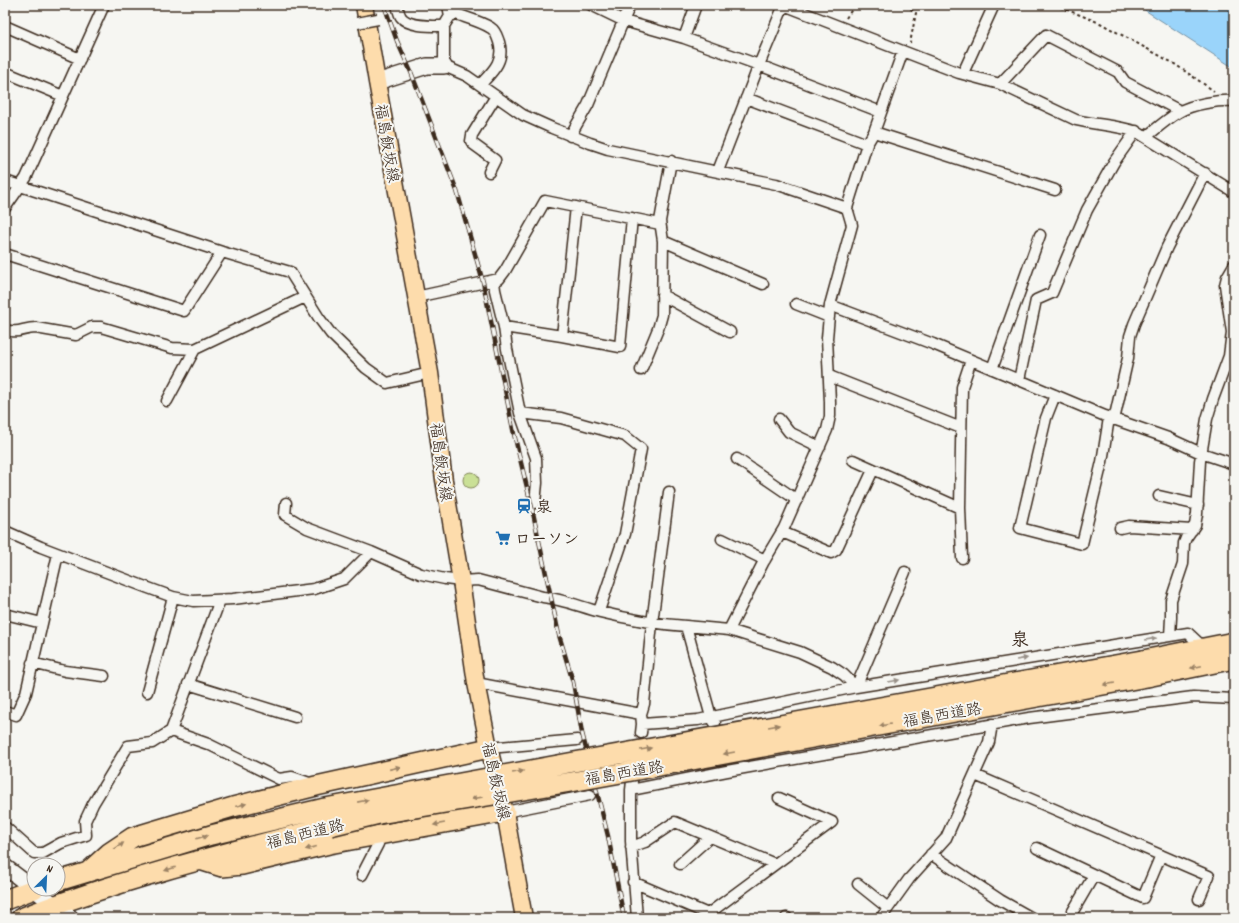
<svg xmlns="http://www.w3.org/2000/svg" width="1239" height="923" font-family="Dekko,'Klee One',sans-serif">
  <rect width="100%" height="100%" fill="#f6f6f2"/>
  <filter id="ink" filterUnits="userSpaceOnUse"><feTurbulence type="fractalNoise" baseFrequency=".025" numOctaves="2"/><feDisplacementMap in="SourceGraphic" scale="8" xChannelSelector="R" yChannelSelector="G"/><feConvolveMatrix kernelMatrix="1 2 1 2 8 2 1 2 1" color-interpolation-filters="sRGB"/></filter>
  <g filter="url(#ink)">
    <path fill="#cae096" stroke="#82855a" d="M463 480a8 8 0 1 1 16 0a8 8 0 1 1-16 0Z"/>
    <path fill="#9ad4fa" stroke="#7490a2" d="M1137,5H1234V68Z"/>
    <g fill="none" stroke-linecap="round" stroke-linejoin="round">
      <g stroke="#3b2a1e" stroke-width="13">
        <path id="street" d="M397,5C398,9 399,14 401,17C408,27 433,26 444,26
          M448,5L450,16
          M591,5L624,21L684,38L759,65L881,112
          M784,5L959,73L1000,84L1076,120C1096,125 1117,125 1137,132L1234,192
          M5,26L80,59
          M684,38L696,5
          M5,72L63,96
          M963,73L994,5
          M1000,84L1046,35L1118,72L1125,82L1180,111
          M480,85C492,72 505,61 499,42C497,37 496,31 491,28C482,22 467,18 456,14L450,16L444,26V66L467,76L523,115L552,128L590,143L608,149L776,184L847,208L852,225L830,305L827,338L830,402V416L827,430L784,528L763,563L729,630
          M746,98L867,144
          M874,132L1055,190
          M570,136L588,105L630,5
          M1146,137C1157,128 1167,119 1179,112C1192,104 1219,100 1234,101
          M718,171L759,65L784,5
          M489,172L495,160L473,144L471,141L472,135L496,96
          M5,181L222,252L290,272L319,318L331,334L366,368L387,383L430,373
          M5,208L26,178L104,5
          M847,208L867,144L874,132L903,51
          M663,241L763,284
          M5,254L184,311L222,252
          M494,281L495,290L504,327L562,336L620,347L632,218
          M662,295L730,332
          M416,297L499,279L505,271L545,201L660,224
          M796,304L829,317
          M830,305L933,344L1105,416L1168,438L1201,453L1234,464
          M504,327L507,349L520,413
          M5,330C19,334 23,328 36,328L76,335L92,327H101L172,348L195,349
          M562,336L576,207
          M992,369L1040,235
          M641,370L658,329L662,315L663,241L660,221L671,161
          M829,376L961,428
          M1019,380L1036,300L1052,293L1087,210L1114,162L1136,131
          M1055,395L1046,418L1020,528L1082,544L1102,462L1109,418
          M167,401L195,349L305,297
          M779,419L789,432L820,447
          M1114,420L1128,358L1130,336L1134,324L1167,247L1205,173
          M737,459L797,500
          M853,460L960,508
          M1159,496L1198,505
          M286,503L285,515L307,528L371,552
          M535,503L537,483L536,458L520,413L561,418L625,436L641,449L625,534L599,611
          M1120,528L1129,526L1192,530
          M5,531L41,547L143,586L173,597L193,601L233,599L314,589L344,579L371,552L421,574L445,579L461,581L478,580L543,597C562,599 581,607 600,612C628,619 656,624 686,626L711,717L715,723
          M782,532L831,553L836,550L873,470
          M722,539L765,560
          M962,558L960,508L962,387L971,360
          M5,614L42,623
          M686,626L729,630L800,652L832,667L844,675L856,687
          M1170,636L1171,618V600L1183,564L1184,543L1186,538L1195,525L1197,514L1200,461L1207,419L1213,399L1229,356L1232,332L1225,285L1227,277L1234,265
          M32,663L65,671L104,676
          M476,683L641,714
          M188,684L295,717
          M856,687L905,572
          M147,692L173,597
          M5,711L16,715L26,693L58,554
          M642,724L641,714L644,704L652,623L669,492
          M171,731L208,744L279,779L292,777L315,785
          M641,733L642,724L698,720L856,687L1188,633L1204,648
          M489,748L577,740
          M975,775L1209,876L1199,899
          M632,781L631,790L727,771L1029,718L1193,697L1234,699
          M631,790V841L637,918
          M505,812L590,795
          M5,827L34,853H43L61,843L86,835L85,821L93,804L128,746L152,743L171,731L220,600
          M631,847L645,842L675,822L775,864
          M1037,848L1143,898L1161,855
          M931,854L1000,900L1032,918
          M680,864L710,837
          M362,875L378,844L381,834
          M633,882L708,914L832,822L779,798
          M858,884L888,908
          M786,918H787
          M881,918L909,879L946,838L989,742L992,724
          M1069,918L1094,875"/>
      </g>
      <g stroke="#3b2a1e" stroke-width="18">
        <path id="secondary" d="M377,82L427,66H444
          M5,867L34,889
          M34,889L71,918"/>
      </g>
      <g stroke="#3b2a1e" stroke-width="19">
        <path id="primary" d="M364,5L377,82L430,373L444,480L461,581L476,683L489,748L505,812L524,918"/>
      </g>
      <g stroke="#3b2a1e" stroke-width="22">
        <path id="highway" d="M1143,660L1234,642
          M1147,677L1234,659
          M203,861L222,867L242,865L329,844L505,812
          M89,871L109,853L133,837L233,807L316,786L489,748
          M58,881L211,835L325,808
          M5,900L34,889
          M21,918C121,879 226,853 330,826"/>
      </g>
      <path stroke="#3b2a1e" stroke-width="2" stroke-dasharray="3 3" stroke-linecap="butt" d="M906,5L916,13L910,43
        M1055,5L1100,23L1173,63L1214,91
        M846,18L855,5"/>
      <use href="#street" stroke="#f6f6f2" stroke-width="10"/>
      <use href="#secondary" stroke="#f6f6f2" stroke-width="15"/>
      <use href="#primary" stroke="#fddcac" stroke-width="16"/>
      <use href="#highway" stroke="#fddcac" stroke-width="19"/>
      <g stroke="#3b2a1e" stroke-width="4.5">
        <path id="rail" d="M384,5L397,41L411,72L457,191L483,282L514,434L532,508L559,635L573,682L582,733L608,836L624,918"/>
      </g>
      <use href="#rail" stroke="#f6f6f2" stroke-width="3" stroke-dasharray="9" stroke-linecap="butt"/>
      <g stroke="#3b2a1e" stroke-width="13" stroke-linecap="butt">
        <path id="street-bridge" d="M357,23L378,19"/>
      </g>
      <g stroke="#3b2a1e" stroke-width="22" stroke-linecap="butt">
        <path id="highway-bridge" d="M325,808L574,762L1143,660
          M330,826L379,814L577,781L1147,677"/>
      </g>
      <use href="#street-bridge" stroke="#f6f6f2" stroke-width="10"/>
      <use href="#highway-bridge" stroke="#fddcac" stroke-width="19"/>
    </g>
    <defs><path id="oneway-solid" d="M-6-.8H1V-3.2L6.5 0L1 3.2V.8H-6Z"/></defs>
    <g fill="#989088">
      <use href="#oneway-solid" transform="translate(1151 639) rotate(-9)"/>
      <use href="#oneway-solid" transform="translate(1022 659) rotate(-9)"/>
      <use href="#oneway-solid" transform="translate(894 681) rotate(-10)"/>
    </g>
    <g fill="#9c8365">
      <use href="#oneway-solid" transform="translate(1196 667) rotate(168)"/>
      <use href="#oneway-solid" transform="translate(1109 684) rotate(170)"/>
      <use href="#oneway-solid" transform="translate(885 725) rotate(170)"/>
      <use href="#oneway-solid" transform="translate(774 726) rotate(-10)"/>
      <use href="#oneway-solid" transform="translate(646 749) rotate(-10)"/>
      <use href="#oneway-solid" transform="translate(729 753) rotate(170)"/>
      <use href="#oneway-solid" transform="translate(395 768) rotate(-13)"/>
      <use href="#oneway-solid" transform="translate(518 772) rotate(-10)"/>
      <use href="#oneway-solid" transform="translate(477 798) rotate(170)"/>
      <use href="#oneway-solid" transform="translate(363 801) rotate(-11)"/>
      <use href="#oneway-solid" transform="translate(241 805) rotate(-14)"/>
      <use href="#oneway-solid" transform="translate(439 824) rotate(170)"/>
      <use href="#oneway-solid" transform="translate(202 837) rotate(-17)"/>
      <use href="#oneway-solid" transform="translate(119 846) rotate(-34)"/>
      <use href="#oneway-solid" transform="translate(311 848) rotate(165)"/>
      <use href="#oneway-solid" transform="translate(170 869) rotate(163)"/>
    </g>
  </g>
  <defs>
    <g id="station-bare" transform="scale(1.2)"><path d="M-3-6H3Q5-6 5-4V2Q5 4 3 4L4.5 6H3L1.5 4h-3L-3 6H-4.5L-3 4Q-5 4-5 2V-4Q-5-6-3-6ZM-3.5-4v3h7v-3ZM-3.5 1v1.5H-2V1ZM2 1v1.5H3.5V1Z" fill="#1f6fb2" stroke="#f6f6f2" stroke-width="2.5" paint-order="stroke"/></g>
    <g id="supermarket-bare" transform="scale(1.2)"><path d="M-6-5.5h2.5l.6 2H6L4.5 2H-2.5L-4.4-4H-6ZM-1.5 3.2a1.3 1.3 0 1 0 .1 0ZM3 3.2a1.3 1.3 0 1 0 .1 0Z" fill="#1f6fb2" stroke="#f6f6f2" stroke-width="2.5" paint-order="stroke"/></g>
  </defs>
  <g fill-rule="evenodd">
    <use href="#station-bare" x="524" y="506"/>
    <use href="#supermarket-bare" x="503" y="538"/>
  </g>
  <g text-anchor="middle" stroke-width="4" stroke-linejoin="round" paint-order="stroke">
    <g font-size="16" fill="#3b2a1e" stroke="#f6f6f2">
      <text transform="translate(388 143) rotate(80)" y="6">福島飯坂線</text>
      <text transform="translate(442 462) rotate(82)" y="6">福島飯坂線</text>
      <text transform="translate(942 714) rotate(-10)" y="6">福島西道路</text>
      <text transform="translate(624 772) rotate(-10)" y="6">福島西道路</text>
      <text transform="translate(497 781) rotate(77)" y="6">福島飯坂線</text>
      <text transform="translate(305 833) rotate(-14)" y="6">福島西道路</text>
    </g>
    <g font-size="16" font-weight="bold" fill="#3b2a1e" stroke="#f6f6f2" text-anchor="start">
      <text x="536" y="512">泉</text>
      <text x="515" y="544">ローソン</text>
    </g>
    <g font-size="18" font-weight="bold" fill="#3b2a1e" stroke="#f6f6f2">
      <text x="1020" y="645">泉</text>
    </g>
  </g>
  <rect width="1239" height="923" fill="none" stroke="#f6f6f2" stroke-width="20"/>
  <rect x="10" y="10" width="1219" height="903" fill="none" stroke="#3b2a1e" stroke-width="1.5" filter="url(#ink)"/>
  <g transform="translate(46 877) rotate(24)"><circle r="19" fill="#f6f6f2" stroke="#aba49d"/>
  <path d="M0-3L7 15L0 10L-7 15Z" fill="#1f6fb2"/>
  <text y="-6" font-size="11" font-weight="bold" text-anchor="middle" fill="#3b2a1e">N</text>
  </g>
</svg>
